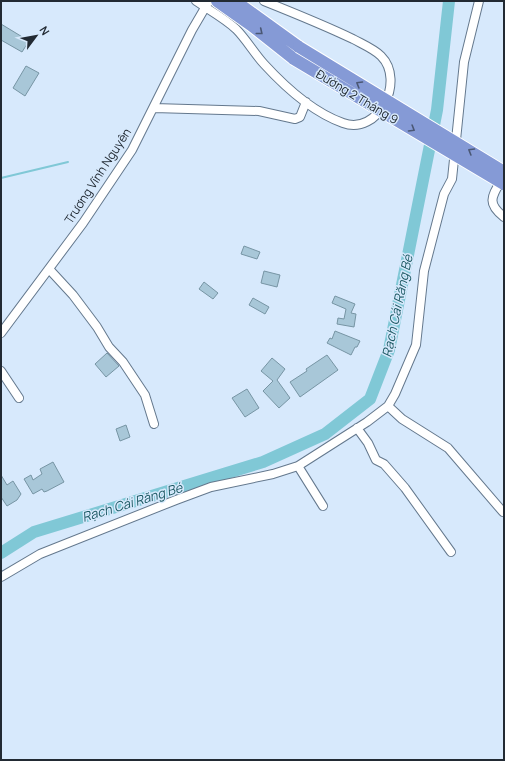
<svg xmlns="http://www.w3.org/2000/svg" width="505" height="761" font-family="Manrope,sans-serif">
  <rect width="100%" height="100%" fill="#d7e9fc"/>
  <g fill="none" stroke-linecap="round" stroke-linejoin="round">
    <path stroke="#80c8d6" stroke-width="2" d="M1,178L68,162"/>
    <path stroke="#80c8d6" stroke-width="12" d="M1,553L34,532L263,462L325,434L370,399L389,350L437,110L449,1"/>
  </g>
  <path fill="#a8c7d8" stroke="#7795a4" d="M1,24L29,41L22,52L1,40Z
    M26,66L39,73L25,96L13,88Z
    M244,246L260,252L257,259L241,254Z
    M264,271L280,275L277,287L261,283Z
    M204,282L218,293L213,299L199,289Z
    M335,296L355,304L351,313L356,314L354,327L337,324L338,318L344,319L346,309L332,303Z
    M253,298L269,307L265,314L249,305Z
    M335,331L360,341L357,347H355L351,355L327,343L330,338L332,339Z
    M107,353L119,366L106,377L95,364Z
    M327,355L338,370L300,397L290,382L307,371L306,369Z
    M272,358L285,369L277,380L290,398L279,408L263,391L273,381L261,371Z
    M247,389L259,408L245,417L232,398Z
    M126,425L130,437L120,441L116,429Z
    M53,462L64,482L47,491L44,492L42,489L33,494L24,479L31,475L33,480L42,474L40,469Z
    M1,475L7,485L13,481L21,494L17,500L7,506L1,497Z"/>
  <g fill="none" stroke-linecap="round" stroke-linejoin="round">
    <g stroke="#64788d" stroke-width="10">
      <path id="minor" d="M196,1C209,10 224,18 236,29C246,39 254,53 264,64C286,88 312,112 343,123C378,136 406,81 381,56C374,49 362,44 353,39C324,25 294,13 264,1
        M154,108L259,111L295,119L300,117L306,102
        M502,179C492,196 486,203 504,217
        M49,269L73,295L97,327L109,347L123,362L145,395L154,424
        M1,333L83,223L132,150L192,30L209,1
        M1,371L19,398
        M388,406L402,419L448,448L503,512
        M357,428L368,443L376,460L384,464L405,488L451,552
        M298,466L323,506
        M1,577L40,554L176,500L211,487L273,474L298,466L367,422L388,406L395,394L416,345L424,271L444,194L452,179L464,62L479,1"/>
    </g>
    <g stroke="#fff" stroke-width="14">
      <path id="highway" d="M217,1L251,25L294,59
        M235,1L299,47"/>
    </g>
    <use href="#minor" stroke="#fff" stroke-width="8"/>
    <use href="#highway" stroke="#859ad6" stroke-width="12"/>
    <g stroke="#fff" stroke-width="14" stroke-linecap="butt">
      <path id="highway-bridge" d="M299,47L504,172
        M294,59L504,184"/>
    </g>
    <use href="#highway-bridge" stroke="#859ad6" stroke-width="12"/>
  </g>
  <defs><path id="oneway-chevron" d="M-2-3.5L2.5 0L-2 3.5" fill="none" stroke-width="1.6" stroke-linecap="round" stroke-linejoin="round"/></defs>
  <g stroke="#4a5774">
    <use href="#oneway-chevron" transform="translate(260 32) rotate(39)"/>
    <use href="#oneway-chevron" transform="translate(359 84) rotate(-149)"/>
    <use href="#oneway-chevron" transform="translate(412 129) rotate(31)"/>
    <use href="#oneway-chevron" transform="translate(471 151) rotate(-149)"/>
  </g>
  <g text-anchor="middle" stroke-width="3" stroke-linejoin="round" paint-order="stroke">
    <g font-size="12" fill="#222a33" stroke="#d7e9fc">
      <text transform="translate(357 97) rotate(31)" y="4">Đường 2 Tháng 9</text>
      <text transform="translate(98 176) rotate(-57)" y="4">Trương Vĩnh Nguyên</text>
    </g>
    <g font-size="13" font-style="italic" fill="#1b5862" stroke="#d7e9fc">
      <text transform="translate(397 306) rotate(-78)" y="5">Rạch Cái Răng Bé</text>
      <text transform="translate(132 502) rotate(-17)" y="5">Rạch Cái Răng Bé</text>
    </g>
  </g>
  <rect width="505" height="761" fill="none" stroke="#222a33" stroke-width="4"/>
  <g transform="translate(36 36) rotate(58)" stroke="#d7e9fc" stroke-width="3" paint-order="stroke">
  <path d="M0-3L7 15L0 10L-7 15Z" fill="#222a33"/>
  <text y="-6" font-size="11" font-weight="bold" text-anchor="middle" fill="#222a33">N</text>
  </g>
</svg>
